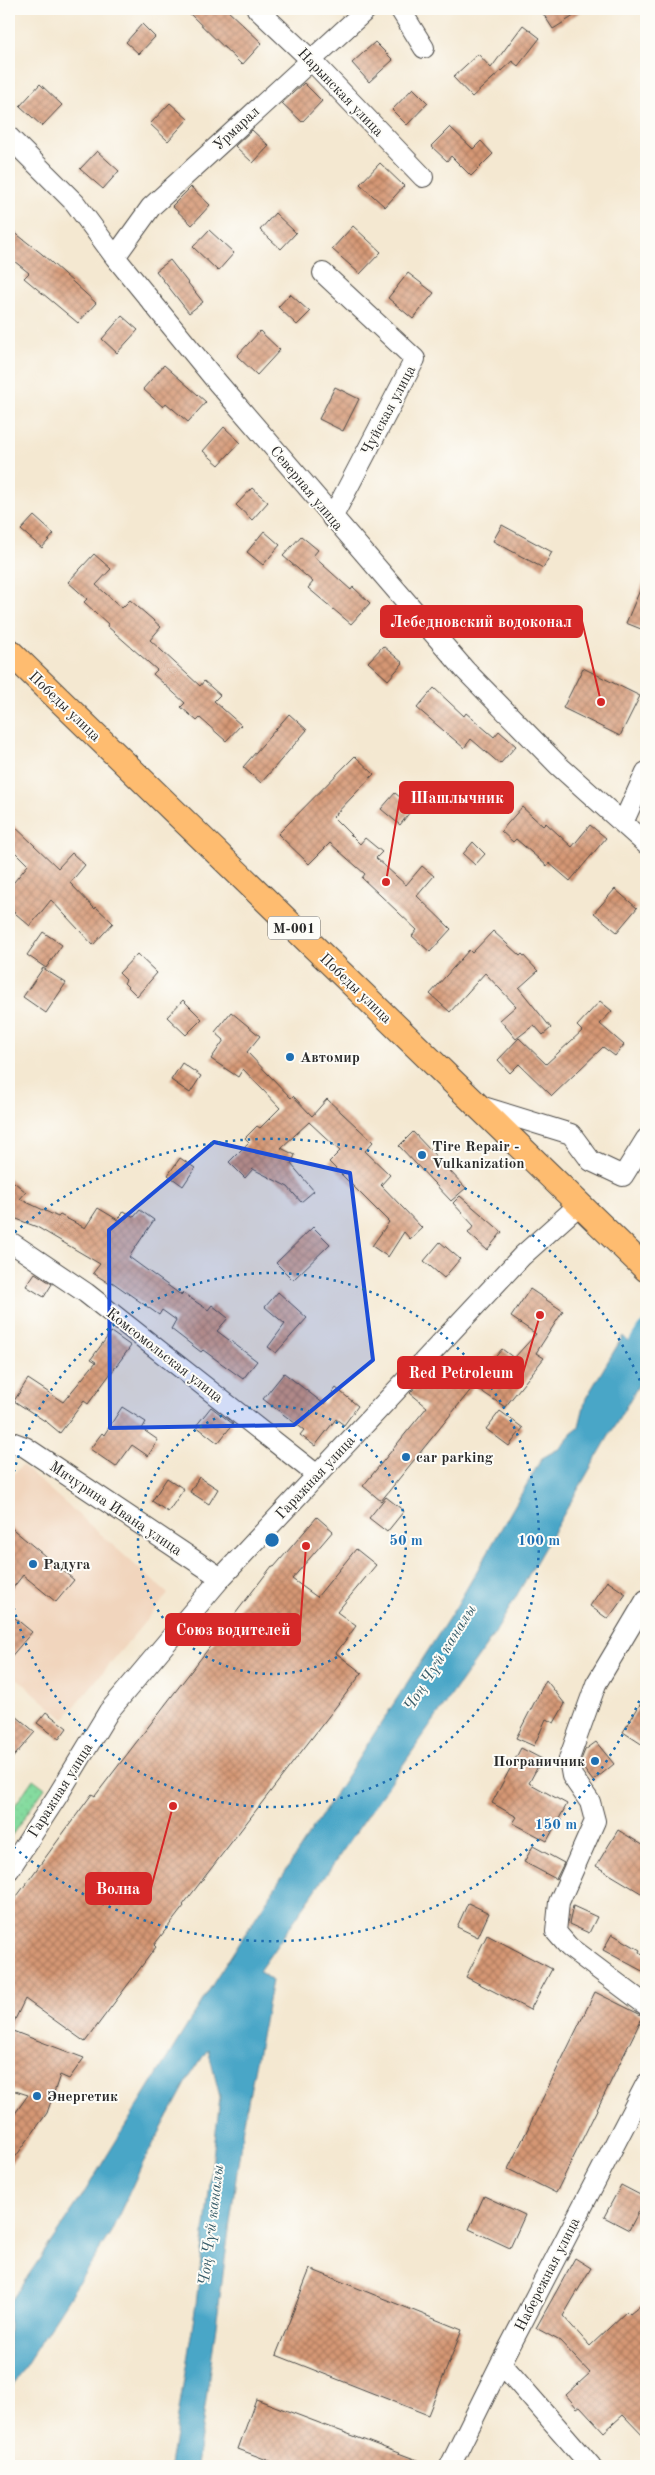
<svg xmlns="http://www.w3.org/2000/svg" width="655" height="2475" font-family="'Old Standard TT',serif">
  <defs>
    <pattern id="grass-dots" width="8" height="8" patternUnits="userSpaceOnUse" patternTransform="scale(1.25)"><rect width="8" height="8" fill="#85db9f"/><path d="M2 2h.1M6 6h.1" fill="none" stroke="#73bc89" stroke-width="1.8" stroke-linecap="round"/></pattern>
    <pattern id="building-cross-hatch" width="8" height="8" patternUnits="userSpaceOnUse" patternTransform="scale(1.25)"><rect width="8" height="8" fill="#d59774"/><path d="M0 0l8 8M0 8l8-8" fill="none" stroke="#ad7b5f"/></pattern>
  </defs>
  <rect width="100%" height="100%" fill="#fdfcf7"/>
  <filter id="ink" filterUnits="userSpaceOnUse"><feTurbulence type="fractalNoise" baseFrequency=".02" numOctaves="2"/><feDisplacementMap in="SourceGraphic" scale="10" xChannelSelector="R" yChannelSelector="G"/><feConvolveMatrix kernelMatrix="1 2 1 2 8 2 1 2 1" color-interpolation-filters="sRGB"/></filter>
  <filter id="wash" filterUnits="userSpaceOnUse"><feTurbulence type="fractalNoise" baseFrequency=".0096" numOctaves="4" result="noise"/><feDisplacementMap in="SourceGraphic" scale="20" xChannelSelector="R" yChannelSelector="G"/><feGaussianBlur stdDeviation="1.12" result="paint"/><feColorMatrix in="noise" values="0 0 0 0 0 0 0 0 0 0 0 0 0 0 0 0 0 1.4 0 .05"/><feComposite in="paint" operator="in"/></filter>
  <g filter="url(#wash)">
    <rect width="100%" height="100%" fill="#f4e8d1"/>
    <path fill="#f1d5bd" d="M22,1465L168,1594L64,1719L9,1671V1479Z"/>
    <path fill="url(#grass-dots)" stroke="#588365" d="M33,1779L45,1788L9,1839V1814Z"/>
    <path fill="#49a6c7" stroke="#3a6879" d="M623,1336L645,1358L646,1372L495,1633L259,1971L272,1981L243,2127L197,2466H170L196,2304L220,2097L208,2049L189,2078L143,2163L111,2232L9,2391V2304L84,2193L214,1982L456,1607L542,1458L560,1448L579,1426L586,1398Z"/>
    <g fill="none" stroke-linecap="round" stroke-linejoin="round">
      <path stroke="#49a6c7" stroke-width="19" d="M622,1369L646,1331"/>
    </g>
    <g id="blocks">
      <path fill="url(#building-cross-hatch)" d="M185,9H226L262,43L242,65Z
        M540,9H585L553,29Z
        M142,24L155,37L139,54L126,42Z
        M523,25L540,38L518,66L512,61L472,97L453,77L478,54L491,68Z
        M375,42L393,60L369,82L352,63Z
        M304,83L322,101L302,122L282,103Z
        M40,84L62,105L42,126L20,106Z
        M413,88L428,103L407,125L392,110Z
        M170,103L188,119L168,141L150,124Z
        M450,127L473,149L481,141L493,154L471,176L451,156L447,161L431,146Z
        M252,130L269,146L253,163L235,146Z
        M97,151L119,171L103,189L80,169Z
        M380,163L404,186L385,207L360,184Z
        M191,187L210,205L192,225L172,206Z
        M275,213L296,233L281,249L260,230Z
        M353,226L381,252L360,274L332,249Z
        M9,228L42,254L96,303L78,323L24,278L29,273L9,257Z
        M209,230L234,253L218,271L193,247Z
        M170,260L203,302L189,313L156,271Z
        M408,273L434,293L413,319L388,298Z
        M290,294L310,312L297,325L278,307Z
        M122,316L138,330L117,353L102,339Z
        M260,331L280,350L257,375L237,356Z
        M164,365L206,402L188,422L166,403L163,407L143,389Z
        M335,387L359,399L343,431L319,419Z
        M224,427L240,442L219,465L203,451Z
        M252,488L268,502L252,520L236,505Z
        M34,516L54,534L42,548L21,530Z
        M502,525L552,552L543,568L493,541Z
        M264,531L280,545L263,565L247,552Z
        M301,536L318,550L313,556L351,590L353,587L370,603L351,624L308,588L313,582L283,556Z
        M94,554L111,569L96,585L122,608L130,600L161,627L150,640L200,686L204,681L220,695L214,701L241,725L226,741L200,718L197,721L181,707L185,703L153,674L157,670L107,626L108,624L84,602L87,599L68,582Z
        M646,576V631L626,623Z
        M383,646L403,663L388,680L368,662Z
        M583,668L640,696L620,736L563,708Z
        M434,688L464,716L466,713L494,737L499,731L516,746L500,764L471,739L464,748L417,708Z
        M289,714L307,730L261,783L243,767Z
        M355,756L374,774L333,817L360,844L365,838L382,852L376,858L406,885L422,866L434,876L417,896L451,929L430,952L412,936L417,930L362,878L365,874L330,843L309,864L278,834Z
        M395,793L413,808L400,825L381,809Z
        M522,807L543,826L546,823L572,847L590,825L606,838L570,881L549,863L547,866L516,839L513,842L501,831Z
        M9,821L58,868L72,853L85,865L70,883L95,909L96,907L113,923L93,945L51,900L30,926L9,908V888L28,865L9,846Z
        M473,842L485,854L475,865L463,854Z
        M615,889L637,908L617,932L594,913Z
        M493,931L520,956L522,954L538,971L519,988L551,1028L543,1035L534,1025L516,1039L500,1020L516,1006L485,973L450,1012L430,994L469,950L472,953Z
        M43,932L62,945L46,968L27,955Z
        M137,954L157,973L137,996L124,983L126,980L119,973Z
        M43,968L66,983L46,1013L23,997Z
        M183,1000L202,1019L186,1035L167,1017Z
        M600,1001L612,1011L600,1024L624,1045L615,1056L603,1047L552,1096L519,1064L510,1073L498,1060L519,1038L546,1064L582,1031L577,1026Z
        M231,1012L260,1036L247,1052L291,1098L293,1096L312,1116L327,1099L373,1142L365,1151L390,1175L381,1185L422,1228L410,1239L404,1232L388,1257L372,1246L389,1222L329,1162L340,1151L309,1122L281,1148L295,1155L291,1164L314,1191L301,1202L288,1187L253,1169L245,1178L229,1162L249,1142L245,1138L257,1126L260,1128L280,1108L243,1069L238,1077L211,1059L224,1040L215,1032Z
        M182,1063L201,1076L190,1093L171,1080Z
        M413,1132L466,1188L451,1201L399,1146Z
        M180,1158L195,1168L183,1186L168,1175Z
        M9,1178L26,1192L20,1199L58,1217L60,1215L85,1228L98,1208L118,1220L124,1211L134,1217L140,1210L154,1220L129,1257L181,1295L183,1293L208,1310L212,1305L228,1318L217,1331L257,1361L243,1379L203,1350L201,1352L171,1329L176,1320L162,1310L159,1315L112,1282L110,1284L93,1273L100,1264L37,1227L9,1216Z
        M460,1196L502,1232L487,1250L468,1233L474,1226L453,1203Z
        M313,1227L330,1244L293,1280L276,1263Z
        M440,1242L460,1259L444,1278L424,1261Z
        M35,1273L52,1284L44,1297L26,1286Z
        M530,1289L563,1311L536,1353L544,1358L505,1407L472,1385L502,1349L514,1358L536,1334L511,1317Z
        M278,1292L307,1318L276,1353L268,1347L285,1324L265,1307Z
        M111,1332L131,1346L88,1404L84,1401L60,1433L48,1423L14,1401L28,1379L63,1402L96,1362L91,1359Z
        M441,1360L473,1387L381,1501L363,1486L427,1407L410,1393Z
        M284,1373L324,1404L336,1388L358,1406L344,1425L336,1419L315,1446L300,1435L304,1430L263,1399Z
        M122,1407L146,1422L142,1429L158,1440L148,1456L132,1445L116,1467L90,1449L102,1433L104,1435Z
        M211,1407L233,1424L218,1443L196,1426Z
        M500,1411L523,1428L509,1446L486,1429Z
        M199,1477L218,1489L209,1504L190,1492Z
        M167,1478L184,1489L168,1512L152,1501Z
        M386,1497L404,1511L387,1532L369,1518Z
        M317,1517L333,1531L292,1579L317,1597L356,1549L376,1565L337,1612L356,1626L336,1653L362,1673L183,1905L184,1906L154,1945L156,1947L85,2042L25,1999L10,2030L84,2058L69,2079L60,2075L47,2113L9,2166V2122L28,2095L9,2089V1907L92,1794L95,1796L272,1566L274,1567Z
        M9,1526L74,1580L56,1602L23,1575L9,1593Z
        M607,1581L626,1594L608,1619L590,1606Z
        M9,1613L32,1632L9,1659Z
        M546,1680L565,1704L554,1723L546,1719L534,1746L516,1738Z
        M646,1695V1747L623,1732Z
        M9,1710L35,1732L9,1762Z
        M46,1712L67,1728L59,1739L37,1723Z
        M596,1742L614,1764L593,1781L583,1768L581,1760L585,1750Z
        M521,1748L542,1759L529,1783L567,1804L547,1841L513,1823L517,1817L492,1803Z
        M618,1830L646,1847V1896L596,1866Z
        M533,1846L564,1863L556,1879L524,1862Z
        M468,1903L489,1913L478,1937L457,1927Z
        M573,1906L597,1917L589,1933L569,1924Z
        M612,1934L640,1950L639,1952L646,1956V1973L603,1950Z
        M487,1935L552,1969L530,2010L466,1977Z
        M595,1992L643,2016L556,2193L508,2169Z
        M621,2185L646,2198L629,2230L604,2217Z
        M484,2196L525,2215L510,2248L469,2229Z
        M575,2258L591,2268L563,2316L590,2346L627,2311L630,2314L646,2301V2439L623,2415L604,2432L580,2406L577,2408L566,2395L590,2373L560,2341L536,2328Z
        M310,2269L462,2330L428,2415L276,2355Z
        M256,2399L430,2465L429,2466H283L238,2449Z"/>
    </g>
  </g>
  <g filter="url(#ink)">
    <use href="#blocks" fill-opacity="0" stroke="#494744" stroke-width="1"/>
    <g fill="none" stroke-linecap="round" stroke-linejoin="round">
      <g stroke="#494744" stroke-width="22">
        <path id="minor" d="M257,9L310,59L423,177
          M400,9L424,48
          M9,137L75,203L115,257L217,382L465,670L558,765L646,844
          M115,257L151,207L367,9
          M323,273L415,359L332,518
          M623,823L646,772
          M477,1105L571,1134L591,1161L623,1176L646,1139
          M9,1241L86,1293L317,1475
          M9,1441L25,1447L221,1578
          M646,1600L596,1684L569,1759L572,1776L590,1802L595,1821L559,1902L556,1932L569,1947L646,2005
          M9,1870L58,1795L109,1711L221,1578L522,1256L580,1204
          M501,2363L591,2466
          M450,2466L501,2363L646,2084"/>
      </g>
      <g stroke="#494744" stroke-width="27">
        <path id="major" d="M9,651L646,1269"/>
      </g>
      <use href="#minor" stroke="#fff" stroke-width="20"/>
      <use href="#major" stroke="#febc70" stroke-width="25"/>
    </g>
  </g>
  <path fill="#1d4ed8" fill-opacity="0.2" stroke="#1d4ed8" stroke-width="4" stroke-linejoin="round" d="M214,1142L350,1173L373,1360L294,1425L110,1428L109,1230Z"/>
  <g fill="none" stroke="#1f6fb2" stroke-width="2.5" stroke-dasharray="2.5 5">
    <circle cx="272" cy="1540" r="134"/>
    <path d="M9 1494A267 267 0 1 1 9 1586"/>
    <path d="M645 1687A401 401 0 0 1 9 1843M9 1237A401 401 0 0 1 645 1393"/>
  </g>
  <g fill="#1f6fb2" stroke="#fdfcf7" stroke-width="2">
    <circle cx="290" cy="1057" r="5"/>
    <circle cx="422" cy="1155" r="5"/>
    <circle cx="406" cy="1457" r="5"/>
    <circle cx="33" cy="1564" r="5"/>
    <circle cx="595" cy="1761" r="5"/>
    <circle cx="37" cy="2096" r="5"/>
  </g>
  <g text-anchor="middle" stroke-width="4" stroke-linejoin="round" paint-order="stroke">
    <rect fill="#fdfcf7" stroke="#6a6a68" stroke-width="1" x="268" y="916.5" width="52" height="23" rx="4"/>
    <g font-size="14" font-weight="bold" fill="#2b2b2b">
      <text x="294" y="933">М-001</text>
    </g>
    <g font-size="15" fill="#2b2b2b" stroke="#fdfcf7">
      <text transform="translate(341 92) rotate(46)" y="5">Нарынская улица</text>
      <text transform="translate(236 128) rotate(-43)" y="5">Урмарал</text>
      <text transform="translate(388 410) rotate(-62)" y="5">Чуйская улица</text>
      <text transform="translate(307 488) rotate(50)" y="5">Северная улица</text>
      <text transform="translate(65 706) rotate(44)" y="5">Победы улица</text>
      <text transform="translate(356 988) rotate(44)" y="5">Победы улица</text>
      <text transform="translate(165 1355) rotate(38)" y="5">Комсомольская улица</text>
      <text transform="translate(315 1477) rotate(-47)" y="5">Гаражная улица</text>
      <text transform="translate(116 1508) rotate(34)" y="5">Мичурина Ивана улица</text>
      <text transform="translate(60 1790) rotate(-58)" y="5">Гаражная улица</text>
      <text transform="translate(547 2274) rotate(-63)" y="5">Набережная улица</text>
    </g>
    <g font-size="15" font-weight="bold" fill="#2b2b2b" stroke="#fdfcf7" text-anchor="start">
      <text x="300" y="1062">Автомир</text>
      <text x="432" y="1151">Tire Repair -<tspan x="432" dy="17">Vulkanization</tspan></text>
      <text x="416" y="1462">car parking</text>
      <text x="43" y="1569">Радуга</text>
      <text x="585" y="1766" text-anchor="end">Пограничник</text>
      <text x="47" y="2101">Энергетик</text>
    </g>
    <g font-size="16" font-style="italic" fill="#375c69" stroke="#fdfcf7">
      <text transform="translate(439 1657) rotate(-58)" y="6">Чоң Чүй каналы</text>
      <text transform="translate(210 2225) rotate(-83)" y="6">Чоң Чүй каналы</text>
    </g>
  </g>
  <circle cx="272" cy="1540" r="8" fill="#1f6fb2" stroke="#fdfcf7" stroke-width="2.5"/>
  <g font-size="15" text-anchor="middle" font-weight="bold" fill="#1f6fb2" stroke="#fdfcf7" stroke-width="4" stroke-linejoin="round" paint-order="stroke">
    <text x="406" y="1545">50 m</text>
    <text x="539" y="1545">100 m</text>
    <text x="556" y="1829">150 m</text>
  </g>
  <path fill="none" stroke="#d62828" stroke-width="2" d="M601 702L582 621M386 882L400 797M540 1315L523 1373M306 1546L300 1629M173 1806L151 1888"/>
  <g fill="#d62828" stroke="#fdfcf7" stroke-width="2">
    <circle cx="601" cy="702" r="5"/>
    <circle cx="386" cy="882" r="5"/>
    <circle cx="540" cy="1315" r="5"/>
    <circle cx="306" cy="1546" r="5"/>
    <circle cx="173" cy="1806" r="5"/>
  </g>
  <g fill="#d62828" stroke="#d62828" stroke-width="2">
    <rect x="381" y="606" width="201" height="31" rx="5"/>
    <rect x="400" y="782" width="113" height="31" rx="5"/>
    <rect x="398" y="1357" width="125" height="31" rx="5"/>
    <rect x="166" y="1614" width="134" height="31" rx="5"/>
    <rect x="86" y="1873" width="65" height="31" rx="5"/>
  </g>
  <g font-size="16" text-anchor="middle" font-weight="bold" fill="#fff">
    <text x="481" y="627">Лебедновский водоконал</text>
    <text x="457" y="803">Шашлычник</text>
    <text x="461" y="1378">Red Petroleum</text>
    <text x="233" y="1635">Союз водителей</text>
    <text x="118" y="1894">Волна</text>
  </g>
  <rect width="655" height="2475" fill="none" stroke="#fdfcf7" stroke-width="30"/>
</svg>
